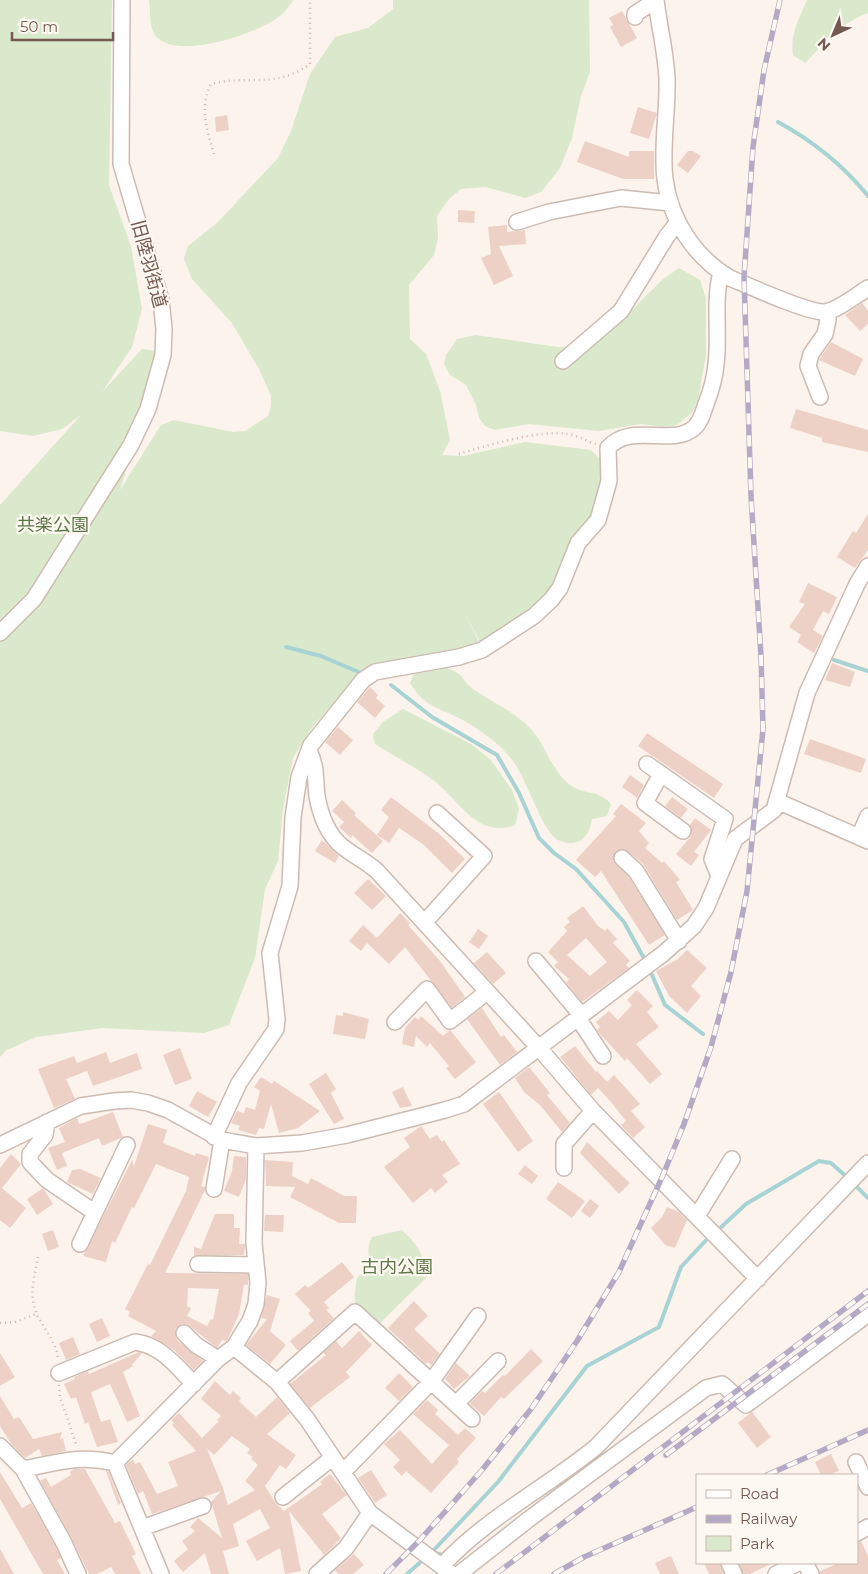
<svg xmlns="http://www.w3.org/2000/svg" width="868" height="1574" font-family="Montserrat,'Noto Sans JP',sans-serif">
  <rect width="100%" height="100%" fill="#fbf3ec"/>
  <path fill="#dae8cb" d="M0,0H112L109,185L131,246L142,309L132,347L102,392L142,349L163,352L120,490L161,425L174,420L233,432L245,431L268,416L271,406V396L259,369L232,323L192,279L184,259L188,246L218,222L278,158L291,131L310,74L335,37L368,28L393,9V0H589L590,72L581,96L572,138L560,168L541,192L525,198L486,187L461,189L449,199L437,216L438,238L434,255L409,285L410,339L426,354L440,391L450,440L442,455L463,456L525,442L591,450L600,459L602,485L591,522L543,602L482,646L465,613L481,647L378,663L359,673L311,729L293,758L283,809L278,861L265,889L255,958L229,1025L204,1033L103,1028L36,1037L7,1050L0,1057V505L81,415L62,429L33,436L0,431Z
    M149,0H293C290,5 286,11 281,15C260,33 183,59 159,39C148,31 151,13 149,0Z
    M807,0H868V13C842,22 824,44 805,63L793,55C790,34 799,19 807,0Z
    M679,268L700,280L706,298V355L698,400L692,413L677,425L663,427L641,424L599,431L529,424L495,430L485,426L479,418L476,405L466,385L450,375L444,364L446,355L457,339L476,335L557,347H576L609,329L629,313L662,280Z
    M447,668C466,675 461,680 473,689C495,704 518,713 535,734C547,750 555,776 573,787C587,795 599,790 611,804L607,816L592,819C589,837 579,849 558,840C542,833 526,774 509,756C496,741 479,729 461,719C439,708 423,706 410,683L414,674Z
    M403,709L471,744L491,760L512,790L519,809L515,825C478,839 460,802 437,783C418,768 395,757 375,744L373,734L383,722Z
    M402,1230C418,1245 425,1256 427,1277L376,1327C354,1306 352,1309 357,1278C377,1261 363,1254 372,1237Z"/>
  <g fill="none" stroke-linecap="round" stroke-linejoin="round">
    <path stroke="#a8d3d4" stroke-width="4" d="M778,122C813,141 843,165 868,196
      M286,647L321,656L361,673
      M834,660L868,671
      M391,685L432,717L497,755L519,793L539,838L554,853L576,869L624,922L646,962
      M649,968L665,1005L703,1034
      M854,1184L868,1198
      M717,1231L746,1204L819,1161L831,1163L849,1179
      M446,1552L442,1555L432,1552L498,1482L587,1366L659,1327L681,1267L710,1236
      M407,1574L424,1559"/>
  </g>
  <path fill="#eed1c6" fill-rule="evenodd" d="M622,11L637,38L621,47L610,27L613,25L609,18Z
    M638,107L657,113L649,139L630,133Z
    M227,115L229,130L216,132L215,117Z
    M585,141L629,157V151H654V179H623L577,162Z
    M688,151H693L701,156L688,173L677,165Z
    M458,210L475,211L474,223L458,222Z
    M507,225V232L525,230L526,244L499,246L513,276L494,285L481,258L491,254L488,227Z
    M862,303L868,311V324L860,331L845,315Z
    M831,342L863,359L855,376L819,360Z
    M796,409L868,430V452L822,442V438L790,428Z
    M868,514V550L855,568L837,557L853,531L856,533Z
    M808,583L837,597L829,614L823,611L813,630L823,636L814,653L797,642L801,635L789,627L805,604L799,602Z
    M832,663L855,672L850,687L825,680Z
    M370,687L378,695L376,698L385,706L375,718L357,702Z
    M338,727L353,740L340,755L325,742Z
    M647,733L723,784L714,798L638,746Z
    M810,739L866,759L861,773L804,754Z
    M630,775L644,785L637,798L622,787Z
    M391,797L438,833L465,859L452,873L424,845L399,828L389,843L377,835L389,817L381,810Z
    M672,797L688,809L681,818L665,806Z
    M342,800L356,813L354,815L383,841L372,853L352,835L351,838L339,827L344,822L332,811Z
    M621,804L646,823L639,831L649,843L645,848L662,863L664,861L680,880L676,882L693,910L677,920L643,864L625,849L616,851L613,861L629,877L665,935L649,945L601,871L595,877L576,860L616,816L613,814Z
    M695,818L711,830L694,852L699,855L691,866L676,854L691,836L692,832L690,825Z
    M322,840L339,856L335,863L315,851Z
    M368,879L386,896L372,910L354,893Z
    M583,906L598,926L605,931L607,928L617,939L613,943L630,961L626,965L629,968L582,1002L566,982L569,979L554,966L558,962L548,952L567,931L564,927L570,922L567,918ZM586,938L607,962L590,976L567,955Z
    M400,913L410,923L408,925L440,961L465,997L452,1008L405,947L389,964L367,943L361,951L349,941L363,925L377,938Z
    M478,929L488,936L479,949L469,942Z
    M687,950L707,968L691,986L701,996L687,1013L669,996L656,971L678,959Z
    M487,952L506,973L493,984L474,963Z
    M637,990L653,1006L647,1012L659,1027L636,1044L662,1074L650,1084L627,1058L625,1061L601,1035L597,1030L600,1027L596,1022L609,1011L618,1020L632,1005L627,1000Z
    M482,1008L501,1037L504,1035L517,1052L500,1065L467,1019Z
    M343,1012L369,1019L365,1039L333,1034L336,1015L343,1016Z
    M421,1016L443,1036L450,1030L476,1062L455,1079L446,1068L449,1066L430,1043L427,1047L416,1036L414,1047L402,1044L405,1028L415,1017L418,1020Z
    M575,1046L596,1072L597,1071L607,1082L614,1075L640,1104L631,1111L645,1127L633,1138L621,1125L626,1121L611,1102L598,1088L591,1095L560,1057Z
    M180,1048L192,1079L175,1085L163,1055Z
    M106,1052L110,1063L137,1053L142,1069L93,1086L87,1071L66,1079L75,1099L54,1108L38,1069L74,1056L77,1063Z
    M529,1067L550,1093L547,1095L570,1123L562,1132L540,1105L524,1092L515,1078Z
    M326,1073L336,1089L331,1093L344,1119L334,1124L309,1084Z
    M261,1077L272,1084L274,1081L320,1111L298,1128L279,1133L271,1104L264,1129L259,1128L256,1135L238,1130L240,1126L231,1123L237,1111L244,1113L246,1107L255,1110L260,1091L254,1087Z
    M403,1087L412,1106L400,1108L392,1092Z
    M197,1091L217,1102L208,1117L189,1106Z
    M499,1092L533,1141L518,1152L483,1104Z
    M113,1112L123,1137L102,1146L99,1138L62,1153L67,1166L57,1170L48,1148L65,1142L59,1128L77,1118L79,1124L83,1123Z
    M148,1124L167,1130L163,1143L195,1156L196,1153L209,1157L201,1186L205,1187V1190L165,1273L248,1274V1285H244L239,1314L227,1341L222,1340L217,1348L187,1324H181L175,1330L177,1340L203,1361L194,1370L174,1350L151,1336L156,1331L128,1316L130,1312L125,1309L148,1264L150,1265L186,1191L189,1177L156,1164L134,1208L132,1207L115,1243L112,1241L106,1262L83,1256L132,1160L134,1166ZM188,1288L219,1289L213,1320L211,1319L207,1326L187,1316L191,1308L187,1306Z
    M421,1126L430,1139L437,1135L442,1142L444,1140L460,1164L442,1175L448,1182L435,1193L431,1188L413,1203L384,1167L410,1147L404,1138Z
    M587,1142L630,1183L619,1194L580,1153Z
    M11,1154L21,1164L2,1188L26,1208L10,1228L0,1220V1168Z
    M234,1156L246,1157V1179L239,1197L224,1191L232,1171Z
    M265,1160L293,1162L292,1176L308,1184L311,1178L344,1196H357L356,1223H339L290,1197L295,1187L266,1186Z
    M525,1165L538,1176L532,1184L518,1174Z
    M80,1169L101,1178L93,1194L67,1182L72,1170Z
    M558,1182L585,1201L572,1218L546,1199Z
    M43,1188L53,1204L37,1215L27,1199Z
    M590,1199L599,1206L590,1218L581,1211Z
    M667,1207L679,1212L687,1220L675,1248L665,1245L651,1228L662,1217Z
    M215,1214H234V1228H240L239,1244H245L244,1255L194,1256V1247L201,1249Z
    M265,1215H284L283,1232L264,1231Z
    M53,1230L59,1247L48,1251L42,1234Z
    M342,1262L354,1277L324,1302L329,1308L326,1310L334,1318L298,1351L290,1341L314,1321L308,1313L311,1311L295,1294L305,1285L308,1288Z
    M267,1295L280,1299L270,1331L286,1345L270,1364L246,1345L267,1319L261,1318Z
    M414,1301L428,1316L414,1329L440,1354L431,1365L428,1362L426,1364L388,1328Z
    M102,1318L110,1336L97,1342L89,1324Z
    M359,1331L372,1345L346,1372L350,1377L310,1408L290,1384L326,1355L323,1353L336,1341L342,1348Z
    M73,1337L80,1354L66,1360L59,1343Z
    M531,1349L543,1361L504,1399L501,1397L484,1416L470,1404L472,1401L482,1391L485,1393L503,1375L505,1376Z
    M139,1352L142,1353L132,1365L133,1366L123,1372L140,1416L127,1422L110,1384L91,1392L101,1422L110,1419L118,1442L97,1447L88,1422L85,1424L76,1397L71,1399L64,1384L75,1379L74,1377L88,1371L89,1374Z
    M0,1353L15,1377L0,1386Z
    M456,1363L470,1376L454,1389L445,1379Z
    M399,1373L413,1387L399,1401L385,1388Z
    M215,1381L230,1395L233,1391L241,1398L239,1401L256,1417L277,1397L290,1413L267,1434L296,1455L286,1469L280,1465L265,1486L275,1502L284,1511L322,1484L320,1482L330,1474L347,1495L322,1514L341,1538L324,1555L289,1511L301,1571L285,1574L280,1548L257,1561L246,1541L270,1528L260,1509L233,1524L239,1546L223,1551L229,1574H211L205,1553L183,1572L174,1561L188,1549L182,1541L195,1531L190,1527L198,1518L222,1538L211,1502L221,1491L152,1514L143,1491L138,1494L126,1465L133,1459L135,1464L140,1462L157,1494L178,1486L168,1462L196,1451L172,1425L174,1423L171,1420L179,1413L202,1438L219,1421L217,1420L221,1416L201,1399ZM232,1436L250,1449L247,1453L253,1457L251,1459L258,1465L245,1481L255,1490L228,1505L223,1488L207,1449L214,1455Z
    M0,1396L14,1419L19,1417L33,1439L62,1432L60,1439L63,1438L66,1451L42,1456L39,1449L25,1458L12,1445L0,1426Z
    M427,1400L438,1410L435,1414L458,1435L465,1428L476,1438L457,1459L459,1462L431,1493L406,1471L402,1476L393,1467L400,1460L384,1444L400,1430L432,1464L449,1445L413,1414Z
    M752,1412L771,1437L757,1448L738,1423Z
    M831,1454L839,1471L829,1475H821L815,1462Z
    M74,1469H85L115,1523L120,1521L136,1554L132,1556L141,1574H115L111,1567L97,1574H89L72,1539L40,1481L46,1478L51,1487L71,1475L70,1472Z
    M371,1470L387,1495L375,1503L358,1478Z
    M106,1471H108L121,1503L118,1505Z
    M0,1472L22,1508L31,1503L56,1547L61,1558L57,1560L65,1574H43L0,1499Z
    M861,1541L868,1556V1574H820V1571L839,1563H857V1542Z
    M0,1549L14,1574H0Z
    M354,1554L364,1565L353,1574H338L335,1570Z
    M671,1556L679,1574H660L655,1563Z
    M704,1563H720L724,1574H709Z
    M739,1563H773L750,1574H743Z"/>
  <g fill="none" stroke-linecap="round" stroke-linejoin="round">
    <g stroke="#cdbbb2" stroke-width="18">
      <path id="minor" d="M656,0C659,26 666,53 667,79C668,112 661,147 665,179C670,219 694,257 730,278C749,286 806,312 824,312C835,312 858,294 868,288
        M635,17V14L656,0
        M517,222L549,212L621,198L670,203
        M563,361L621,311L667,236L678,222
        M820,397L808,366L811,354L825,334L828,320V311
        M0,633L34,599L131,445L148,409L163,355L164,329L161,300L121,164L122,0
        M309,751C317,766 315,780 317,796C320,814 328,836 343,847C354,856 366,861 377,871L539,1048L593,1111L758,1279
        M647,764L725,819L712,859L719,876
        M661,774L645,803L683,831
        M777,801L868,841
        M859,837L868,816
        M622,858L636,871L679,941
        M425,922L484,856L437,813
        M536,961L582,1016
        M578,1018L603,1056
        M395,1022L427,989L450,1021L487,992
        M47,1122L45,1135L30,1154V1162L47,1180L94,1212
        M214,1137L239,1083L276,1029L277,1019L270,953L290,886L293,817L299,777L311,745L363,680L375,672L459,657L482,650L534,616L551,600L560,588L578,543L598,520L609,481L608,448C631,422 672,447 694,428C701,422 703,412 706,404C711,391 715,377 716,364C720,333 713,303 721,272
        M0,1145L81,1106L114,1101L131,1100L148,1103L168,1110L222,1140L256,1146L302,1143L347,1135L445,1110L464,1104L664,953L694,926L706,908L735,839L774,810L807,693L857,584L868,566
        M256,1146L254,1243L258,1283L256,1304L250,1321L234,1347L277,1382L307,1419L370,1513L452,1574
        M564,1168V1144L593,1111
        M214,1189L222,1140
        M697,1216L732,1159
        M80,1244L127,1145
        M198,1264L256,1265
        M184,1333L196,1345L218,1359
        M59,1373L135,1342C161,1345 177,1367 194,1384
        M277,1382L355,1312L472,1419
        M456,1404L498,1361
        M0,1446L23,1469C56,1463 80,1454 115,1463L218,1359L234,1347
        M856,1462L868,1487
        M115,1463L161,1574
        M23,1469L64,1543L78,1574
        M343,1472L431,1382L478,1316
        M283,1497L332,1458
        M142,1528L203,1506
        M857,1533L868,1527
        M729,1563L734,1574
        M805,1563L811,1574
        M442,1566C483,1520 547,1487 596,1447L868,1163
        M317,1574L346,1548L370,1513
        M459,1574L529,1519L706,1388L722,1384L746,1405L868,1314
        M776,1574L798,1563"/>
    </g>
    <path stroke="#d4b4a8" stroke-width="2.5" stroke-dasharray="1 4" stroke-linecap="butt" d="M214,154C207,130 199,108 211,84C248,74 273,90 310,64V0
      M459,454C485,446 541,429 567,434C577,435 586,441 596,444
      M38,1257C36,1270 31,1286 33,1300C35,1323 57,1337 58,1360
      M0,1323L15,1322L36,1314
      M59,1385L60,1397L77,1447"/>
    <use href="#minor" stroke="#fff" stroke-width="15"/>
    <g stroke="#b5aac5" stroke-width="5.5">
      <path id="rail" d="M666,1455L868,1304
        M767,1475L868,1430
        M386,1574L419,1541L482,1470L531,1409L577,1341L619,1272L663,1175L684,1124L711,1047L731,972L747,891L763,729L761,656L751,496L744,277L753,147L764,70L780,0
        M496,1574L868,1291
        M554,1574L584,1557L697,1507"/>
    </g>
    <use href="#rail" stroke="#fef8f2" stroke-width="4" stroke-dasharray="11" stroke-linecap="butt"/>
  </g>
  <g text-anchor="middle" stroke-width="4.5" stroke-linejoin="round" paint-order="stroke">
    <g font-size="18" fill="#755950" stroke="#fef8f2">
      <text transform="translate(149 264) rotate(75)" y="6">旧陸羽街道</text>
    </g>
    <g font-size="18" fill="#5e7949" stroke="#fef8f2">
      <text x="53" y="531">共楽公園</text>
      <text x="397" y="1273">古内公園</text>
    </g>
  </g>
  <rect x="696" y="1474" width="162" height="90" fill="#fef8f2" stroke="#c7b8b1"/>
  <rect x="706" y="1490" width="25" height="8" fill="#ffffff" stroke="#c7b8b1"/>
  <text x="740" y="1499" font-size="15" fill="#755950">Road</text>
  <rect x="706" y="1515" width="25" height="8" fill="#b5aac5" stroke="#c7b8b1"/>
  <text x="740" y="1524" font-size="15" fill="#755950">Railway</text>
  <rect x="706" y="1536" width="25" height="15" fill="#dae8cb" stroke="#c7b8b1"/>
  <text x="740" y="1549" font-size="15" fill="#755950">Park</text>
  <g transform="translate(833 35) rotate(224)" stroke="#fef8f2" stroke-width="4" paint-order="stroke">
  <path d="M0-4L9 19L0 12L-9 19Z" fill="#755950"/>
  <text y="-8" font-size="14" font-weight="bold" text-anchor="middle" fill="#755950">N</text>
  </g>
  <path d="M12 32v8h101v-8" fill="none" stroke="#755950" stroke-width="2.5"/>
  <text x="20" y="32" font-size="15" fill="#755950" stroke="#fef8f2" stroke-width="4" paint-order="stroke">50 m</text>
</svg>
